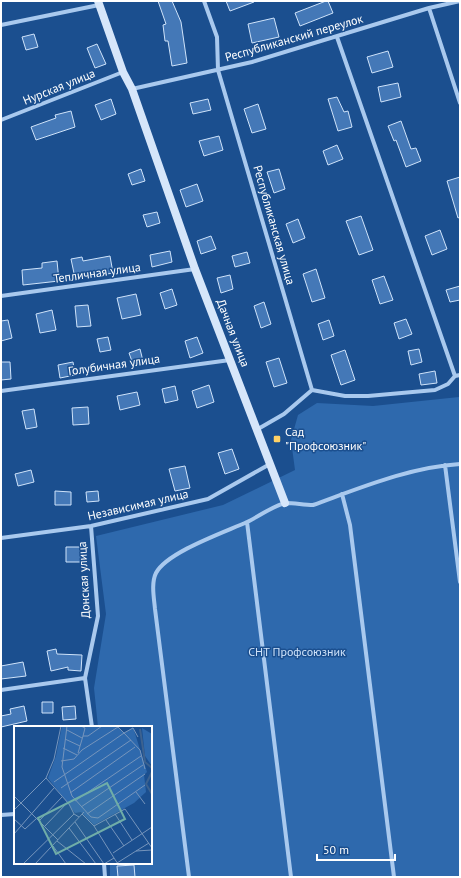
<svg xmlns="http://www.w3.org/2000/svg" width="461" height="878" font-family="'PT Sans',sans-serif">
  <rect width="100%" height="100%" fill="#1b4f8f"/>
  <path fill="#2e69ad" d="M460,395V877H110V863H151V727H98L94,688L106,614L96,536L223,505L295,470L291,440L298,415L317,403L373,406L459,397Z"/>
  <path fill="#4478b7" stroke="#cfe3fa" d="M158,1H172L181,22L187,63L172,66L168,41H165L163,25L166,24Z
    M226,1H254V2L230,11Z
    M326,1H328L333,13L300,26L295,13Z
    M274,18L279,37L252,43L248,24Z
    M34,34L38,47L26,50L22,37Z
    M97,44L106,64L95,68L87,48Z
    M388,51L393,67L372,73L367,57Z
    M398,83L401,97L381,102L378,87Z
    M337,97L344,112L348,111L352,127L338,131L328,99Z
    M111,99L116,114L101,120L95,105Z
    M208,99L211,110L193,114L190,103Z
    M258,104L266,129L252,133L244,109Z
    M71,111L75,127L36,140L31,127L56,118L55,115Z
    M401,121L411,149L416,148L421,161L406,167L396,140L394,141L388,126Z
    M219,136L223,150L204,156L199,141Z
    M337,145L343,159L328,165L323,151Z
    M141,169L145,181L132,185L128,174Z
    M279,169L285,189L274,193L267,172Z
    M460,177V217L458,218L447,181Z
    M197,184L203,201L186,207L180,190Z
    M157,212L160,223L147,227L143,215Z
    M361,216L373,250L359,255L346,221Z
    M298,219L305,238L293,243L286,224Z
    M440,230L447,249L432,255L425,236Z
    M211,236L216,249L201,254L197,241Z
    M170,251L172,262L152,267L150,255Z
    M247,252L250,263L235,267L232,256Z
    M110,256L113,273L101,275L100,273L75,278L71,259L82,257L83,261Z
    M57,261L59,281L23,285L22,270L42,268V263Z
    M316,269L325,298L312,302L303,274Z
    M230,275L233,289L221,293L217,278Z
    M384,276L393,300L380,304L372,280Z
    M460,286V300L450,302L446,290Z
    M172,289L177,305L165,309L160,293Z
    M136,294L141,315L122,319L117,298Z
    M264,302L271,324L261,328L254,306Z
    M88,305L91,326L77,327L75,306Z
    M52,310L56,330L40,333L36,314Z
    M406,319L412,334L399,339L394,323Z
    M8,320L12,338L1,341V321Z
    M329,320L334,336L323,340L318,324Z
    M108,337L111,350L100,352L97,339Z
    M197,337L203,353L190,358L185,341Z
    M140,349L143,361L133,364L129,353Z
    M419,349L422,362L411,365L408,351Z
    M345,350L355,380L341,385L331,355Z
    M279,358L287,383L274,387L266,362Z
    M1,362H10L11,379L1,380Z
    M73,362L75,375L60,378L58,365Z
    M435,371L437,383L421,385L419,374Z
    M209,385L214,402L197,408L192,391Z
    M175,386L178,400L165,403L162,389Z
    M137,392L140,405L120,410L117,396Z
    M88,407L89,424L73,425L72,408Z
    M34,409L37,427L26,429L22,411Z
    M232,449L239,469L225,474L218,453Z
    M185,466L190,488L175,491L169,469Z
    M31,470L34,482L18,486L15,474Z
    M55,491L71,492V505H55Z
    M98,491L99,501L87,502L86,492Z
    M66,547H82V562H66Z
    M56,649L57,654L82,655L81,671L68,670V667L51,671L47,651Z
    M23,662L26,676L1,679V666Z
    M42,702H53V713H42Z
    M24,706L27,721L1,727V716L11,714L10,709Z
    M75,706L76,719L63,720L62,707Z
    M134,865L135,877H118L117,866Z"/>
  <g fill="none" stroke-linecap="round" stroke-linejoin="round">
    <path stroke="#a9c9ee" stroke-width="4" d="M204,1L217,37L218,70L312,390L284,414L258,429
      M429,8L460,103
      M1,25L99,5
      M337,37L455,376
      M132,89L252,62L429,8L460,1
      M1,120L123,72
      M1,296L195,269
      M312,390L345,396H368L435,390L448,384L455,376L460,375
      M1,391L230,360
      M445,465L460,582
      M342,494L350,525L394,877
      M247,522L291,877
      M91,526L98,616L85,678L92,727
      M1,538L91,526L208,499L270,464
      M1,690L85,678
      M1,815L15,814
      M104,863L105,877
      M189,877L155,609C154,598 151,583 156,573C167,552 225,532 247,522C256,518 276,504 286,503C295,503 304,505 313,505C360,488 410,467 460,464"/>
    <path stroke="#d6e6fa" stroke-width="8" d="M98,1L123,72L132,89L195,269L285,503"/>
  </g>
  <rect fill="#ffd166" stroke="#1b4f8f" stroke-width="1.5" x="273" y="435" width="8" height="8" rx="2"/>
  <g text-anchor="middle" stroke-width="3" stroke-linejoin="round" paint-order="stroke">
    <g font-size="12" fill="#fff" stroke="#1b4f8f">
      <text transform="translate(294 38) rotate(-16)" y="4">Республиканский переулок</text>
      <text transform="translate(59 87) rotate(-22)" y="4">Нурская улица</text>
      <text transform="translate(274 225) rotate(74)" y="4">Республиканская улица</text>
      <text transform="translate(97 273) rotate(-8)" y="4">Тепличная улица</text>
      <text transform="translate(233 333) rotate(69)" y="4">Дачная улица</text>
      <text transform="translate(114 365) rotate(-8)" y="4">Голубичная улица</text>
      <text transform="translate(138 505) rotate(-13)" y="4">Независимая улица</text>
      <text transform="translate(84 580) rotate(-93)" y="4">Донская улица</text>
    </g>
    <g font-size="12" fill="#fff" stroke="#1b4f8f" text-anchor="start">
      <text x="285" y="436">Сад<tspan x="285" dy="14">"Профсоюзник"</tspan></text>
    </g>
    <g font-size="12" fill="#cfe3fa" stroke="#1b4f8f">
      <text x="297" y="656">СНТ Профсоюзник</text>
    </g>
  </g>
  <g transform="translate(14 726)">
    <rect width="138" height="138" fill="#1b4f8f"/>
    <path d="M48,0H103L110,7L119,1L133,46L130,49L132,66L120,77L80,99L67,86L61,87L34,52L42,30ZM128,2L138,8V40L131,30Z" fill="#2e69ad"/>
    <path fill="none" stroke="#3c6290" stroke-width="2" d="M126,3L131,36L138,42M138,46L132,58L138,68"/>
    <path fill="none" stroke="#7695bc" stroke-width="1" d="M53,0L48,41L58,70L77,91L84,92L131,59M67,0L71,2L69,10M103,0L110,7L119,2L124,11M53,4L68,12M51,13L66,20M49,22L63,29M64,27L69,10H74L88,0M47,35L60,33L68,24L104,1M32,52L55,78L60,88M40,56L110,7L126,24L131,43M47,62L117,14M122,66L131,78M56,67L121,21M0,70L44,114M61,75L127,30M67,81L129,39M0,84L32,52L40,33L47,0M68,88L80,100L100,132M73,88L131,48M101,88L118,114M0,93L11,103L23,92M26,94L48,71M92,94L110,120M61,96L90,138M31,100L53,77M80,100L111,83L138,122M55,102L82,138M0,108L40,62M43,115L72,138M39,120L52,138M122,125L135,117M99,127L138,101M103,137L122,125L138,124M9,138L60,88L65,91M21,138L70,86M90,138L100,132L104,138"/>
    <path fill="#6fada8" fill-opacity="0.15" stroke="#6fada8" stroke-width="2" d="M93,57L111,93L42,128L24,92Z"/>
    <rect width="138" height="138" fill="none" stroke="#fff" stroke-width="2"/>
  </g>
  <rect width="461" height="878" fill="none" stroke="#ffffff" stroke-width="4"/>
  <path d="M317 854v6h78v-6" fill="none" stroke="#ffffff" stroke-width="2"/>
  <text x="323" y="854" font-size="12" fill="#ffffff" stroke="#1b4f8f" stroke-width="3" paint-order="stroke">50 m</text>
</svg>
